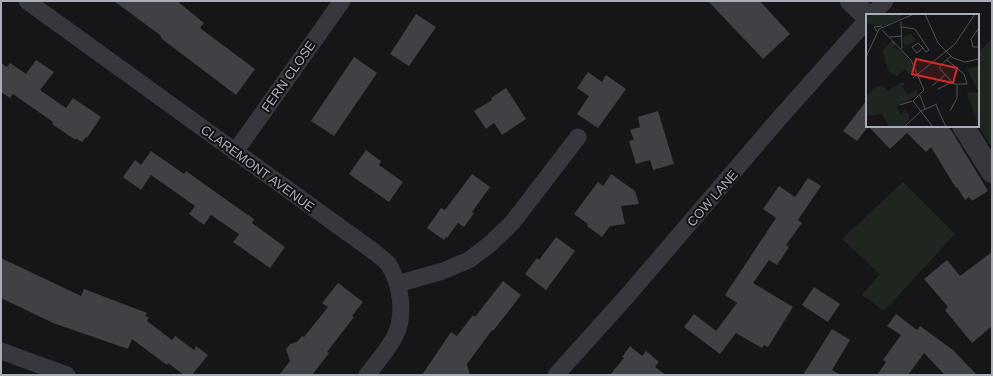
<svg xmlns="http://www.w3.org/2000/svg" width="993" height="376" font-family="Helvetica,sans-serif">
  <rect width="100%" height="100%" fill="#161618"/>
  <path fill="#1e261f" d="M992,39V147L978,126V52Z
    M903,182L955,234L884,311L862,295L880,274L842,239Z"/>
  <path fill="#404145" d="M114,1H177L204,23L200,28L255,69L236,95L162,39L160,35Z
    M708,1H760L790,34L763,59Z
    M416,14L436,27L409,66L390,54Z
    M354,57L377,73L334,136L311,121Z
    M36,60L54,72L40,90L66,108L73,98L101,117L87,138L86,137L82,142L77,139H74L52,124L53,122L13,94L10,98L1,92V63L7,67L10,63L26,74Z
    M588,72L602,82L606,75L626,89L598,128L577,114L589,96L577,88Z
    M506,88L526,119L502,135L494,123L486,129L474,111L492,100L491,98Z
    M867,100V128L857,141L843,131Z
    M658,111L674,164L653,170L650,160L636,164L629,141L634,140L630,130L640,127L638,117Z
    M868,126H946L951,130L988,191L972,201L969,197L965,200L957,187L956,188L931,147L926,152L907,133L890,149Z
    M366,150L381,161L379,165L403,182L389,202L349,174Z
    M151,151L184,174L186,171L235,206L254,219L252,223L285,247L270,268L233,242L239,234L211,215L204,225L189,214L195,206L151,175L141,190L123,177L135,160L141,165Z
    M472,174L490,187L472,212L474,213L464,227L458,223L447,238L446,237L444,240L427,228L441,208L445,210Z
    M611,174L635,191L639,204L621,206L625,224L610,226L602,237L587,226L588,224L574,214L598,182L603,186Z
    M808,178L821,186L798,220L802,223L786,245L789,247L777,265L769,260L753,283L793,307L768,347L764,345L762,348L736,333L720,354L684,327L694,314L716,331L737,303L725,295L776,218L763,209L779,186L795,197Z
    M556,237L575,251L546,290L525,274L537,258L539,260Z
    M992,252V326L972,343L945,310L948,307L924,279L947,260L960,276Z
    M1,258L81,296L84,289L147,313L145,316L149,317L147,321L172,340L175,336L194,350L196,346L208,355L192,375H184L168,363L167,365L132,339L128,349L53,323L1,298Z
    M503,281L521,295L493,331L492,330L467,364L470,375H422L451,332L457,336L473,315L475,317Z
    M338,283L363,302L352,316L354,317L327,352L329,353L312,375H279L290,361L286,349L290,344L297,342L302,336L304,337L328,307L322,303Z
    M814,287L840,304L828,322L802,305Z
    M896,314L917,330L920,326L953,350L977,375H945L924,353L908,375H877L886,362L883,360L901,335L887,326Z
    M832,329L850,340L832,370L841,375H803Z
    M630,346L642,356L646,351L659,362L655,367L666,375H610L624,358L622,357Z"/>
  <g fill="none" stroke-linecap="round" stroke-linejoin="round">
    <path stroke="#37383d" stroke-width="17" d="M27,1L373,251C378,255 385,260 389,265C401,285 405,313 396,334C389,349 377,362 367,375
      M872,15L885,1
      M235,152L342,1
      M397,284L443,271L469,260L490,244L512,223L578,137
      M1,351L67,375
      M556,375L628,295L783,114L867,20"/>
    <path stroke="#37383d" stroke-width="22" d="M851,1L867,16
      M963,126L992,172"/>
  </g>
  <g text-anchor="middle" stroke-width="4" stroke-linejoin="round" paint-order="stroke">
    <g font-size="13" fill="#a8adb8" stroke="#111113">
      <text transform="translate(288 76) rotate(-55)" y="5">FERN CLOSE</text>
      <text transform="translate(258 168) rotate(36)" y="5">CLAREMONT AVENUE</text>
      <text transform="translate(712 198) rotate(-49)" y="5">COW LANE</text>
    </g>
  </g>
  <g transform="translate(866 14)">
    <rect width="113" height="113" fill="#161618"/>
    <path d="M0,0H46L36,1L34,5L17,12L0,9ZM43,19L50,25L43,31L38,30L37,26L38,21L42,22ZM26,27L30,30L27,34L33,35L43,45L49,57L43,60L39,55L31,62L23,58L16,37ZM113,52V79L101,55ZM36,68L39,70L36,72L42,81L50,76L52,81L30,93L35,101L39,95L43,100V106L37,113H23L16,100L0,102V83L8,74L16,71L22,77ZM108,78L113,79V113L101,79Z" fill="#1e261f"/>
    <path fill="none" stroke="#505258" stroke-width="1" d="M59,0L72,29L87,44L99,48L113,45M35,8L36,35M36,13L49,15L63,36L60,38L57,34L52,29L46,33L51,39L57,34M113,14L105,25L107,33H113M16,16L45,46L58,76L47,87L67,113M12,19L8,13L16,12M24,23L36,22M0,43L13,15L48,0M81,46L98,60L101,70H88L74,55V52L85,42M47,64L89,30L109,0M66,72L79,61M72,75L86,68M54,81L59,95M34,91L46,87M70,91L80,113M84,97L91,84V71M38,113L55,97L71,90"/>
    <path fill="#d62828" fill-opacity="0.15" stroke="#d62828" stroke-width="2" d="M50,45L91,54L87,69L46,60Z"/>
    <rect width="113" height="113" fill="none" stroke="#a8adb8" stroke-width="2"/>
  </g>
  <rect width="993" height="376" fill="none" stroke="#a8adb8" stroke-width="4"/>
</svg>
